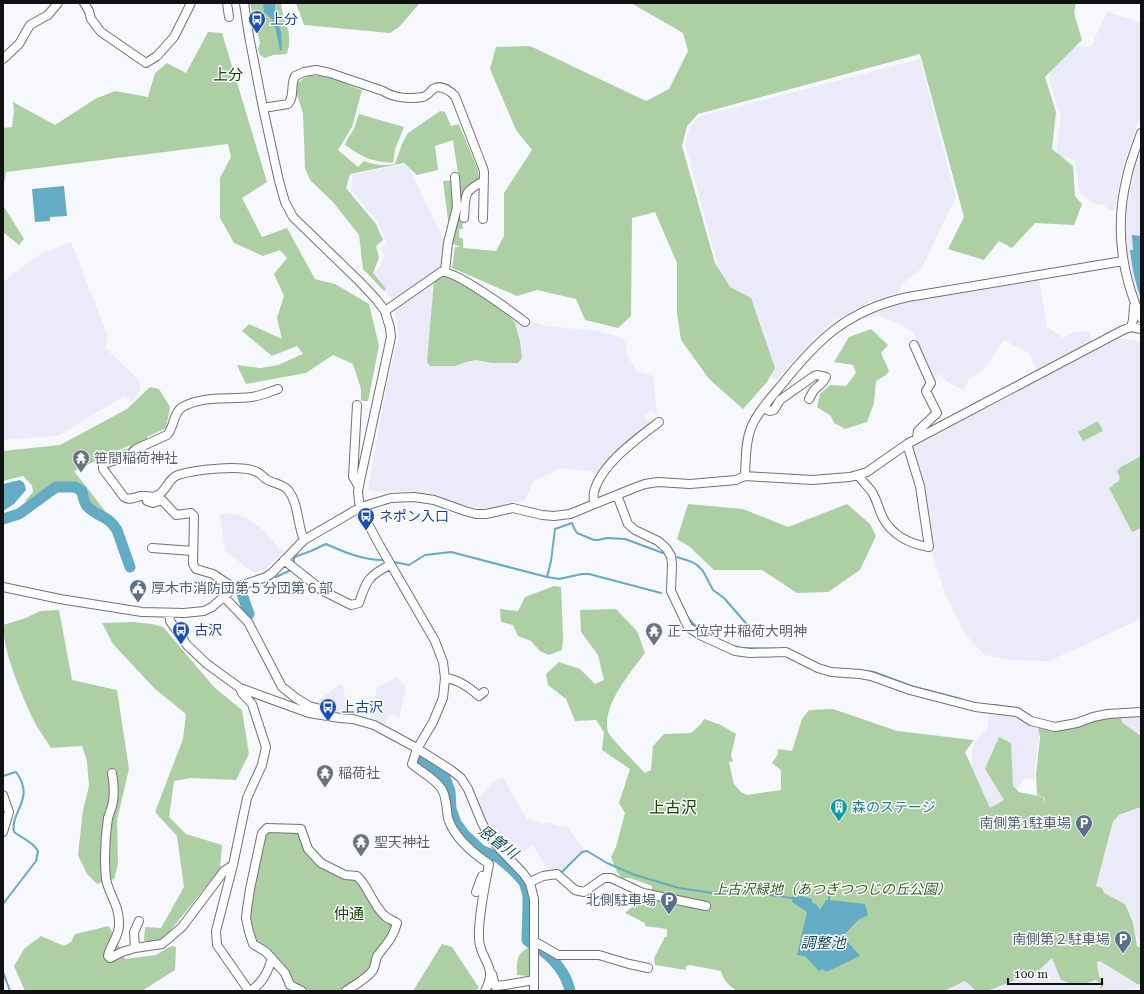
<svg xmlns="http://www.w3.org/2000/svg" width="1144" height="994" font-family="'Roboto Serif','Noto Sans JP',serif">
  <rect width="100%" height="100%" fill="#f7f7fe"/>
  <path fill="#ebeaf8" d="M1107,11L1117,15L1141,22V115L1124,163L1118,190L1115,210H1110L1103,205L1095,204L1080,194L1075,160L1056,157L1061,116L1049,80L1052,62L1072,49L1078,46L1091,47Z
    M920,59L956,197L921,269L902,284L899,292L869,302L833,321L811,340L776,380L766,373L726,296L685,143L690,127L698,117Z
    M1141,150V310L1133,288L1127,259L1126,232L1127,207L1130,190L1134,171Z
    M403,164L409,168L443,238L449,257V270L530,321L547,326L597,331L620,337L625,342L628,356L636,371L653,376L657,417L651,410L644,416L651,424L598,475L590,471L559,468L549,475L548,474L533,482L524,501L509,503L490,508L475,507L459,504L440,497L411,491L378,492L368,490L387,384L398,339V326L394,312L393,300L372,276L382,263L384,256L381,248L386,245V241L377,221L351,190L353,175Z
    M71,242L108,337L105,348L139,380L141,388L133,402L124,396L58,436L3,440V282L40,254Z
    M1039,279L1047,327L1063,338L1075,332L1089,331L1092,341L1037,370L1029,353L1004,340L983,370L969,379L964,389L963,390L948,382L939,374L934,379L914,334L901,324L879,316L864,319L862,315L891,304Z
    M1118,339H1128L1138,341L1141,344V619L1049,661L1009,660L985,655L966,635L945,593L931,549L911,447Z
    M226,513L246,517L264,531L280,549L284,551L265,569L258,572H253L225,551L220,514Z
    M398,677L406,688L399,718L390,713L384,726L370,720L377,687Z
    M342,683L350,716L339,714L312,705Z
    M987,711L1012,712L1023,719L1027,723L1036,727L1039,735L1034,778L1024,780L1017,788L1015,795L1016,809L976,812L972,779V750L975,741L987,729L989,723Z
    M1141,714V736L1123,722L1120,716Z
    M503,778L527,819L529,818L540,824L550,823L557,826H566L584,849L561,874L550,872L532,845L523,853L509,838L498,843L490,832L476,800L494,781Z
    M1141,808V947L1138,945L1134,921L1125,904L1104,893L1102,888L1096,886L1114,822L1119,816Z
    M1052,958L1061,981L1066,983L1078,986L1097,981L1100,985V988L1102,989L1104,984L1099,975L1098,961H1100L1139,985L1141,982L1133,991H988L1037,972Z
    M965,981L976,991H944L954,986Z"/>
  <path fill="#adcfa4" d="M250,3H281C283,24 294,31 287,54L273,55L265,58L260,55L258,49L260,43Z
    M296,3H420L399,27L390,33L304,25Z
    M631,3H1076L1074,13L1082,40L1045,77L1056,112L1052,149L1073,166L1075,196L1082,204L1074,225L1035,223L1012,248L999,241L984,260L948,249L964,217L920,54L698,114L687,126L682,146L715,263L730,287L751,298L775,368L767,382L743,409L709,379L681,340L677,313V263L655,212L632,218L631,316L618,328L585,320L576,299L537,290L517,296L452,268L455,247H460L451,243L443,181L459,180L453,140L435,146L438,170L417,175L404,163L350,174L346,188L376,224L383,240L376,246L379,258L373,273L386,289L384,291L363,269L359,235L333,202L310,180L305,168L303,113L297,95V84C312,65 344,84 362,90L352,127L338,150L358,167L364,161C374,165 385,166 395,164L402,144L408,133L440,111L445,112L451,126L459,124L478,170L479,181L471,186L462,221L463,229H459V237L463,239V248L496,251L504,236V193L532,150L516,130L490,69L496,47L530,46L646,101L669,89L688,51L683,33Z
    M208,32L222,33L267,182L242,198L262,237L287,228L315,279L335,284L369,304L379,346L368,401H361V389L353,364L333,355L306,373L246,384L237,365L261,368L278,365L303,354L297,346L272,356L242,331L249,324L282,339L277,318L284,296L274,274L287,258L280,250L263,256L234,243L220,218V178L231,157L228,144L6,172L3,190V128L12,127L14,110L13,102L55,125L95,99L115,91L148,97L155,73L167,63L186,73Z
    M359,114L404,127L395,149L393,163C370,161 364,158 345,145L348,138L354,129Z
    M3,205L24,239L19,245L3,232Z
    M443,275L452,277L493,302L506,313L515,323L520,341L522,358L518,363H492L476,360L466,362L455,366H430L427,362L434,281Z
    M871,329L888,345L881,353L889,371L886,375L876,381L874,403L867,422L845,429L834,423L831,416L817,407L820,394L830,385L846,386L856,373L853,365L834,362L849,337Z
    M150,387L159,389L170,407L166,428L147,437V442L122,457L120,451L129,448L130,445L74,471L109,516L107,521L67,486L50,490L34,499L24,502L33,492L32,485L23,476L3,481V451L60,445L127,409Z
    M1098,421L1103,431L1083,441L1078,432Z
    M1141,456V528L1132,532L1109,488L1113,486V484L1118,482L1120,478L1117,471L1121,467Z
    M688,504L743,509L788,527L847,504L870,524L876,536L860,570L828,592L797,593L762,570H714L690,547L677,539Z
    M554,586L561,587L563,637L562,650L549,655L540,651L531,641L518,636L513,625L501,622L500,609L518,611L525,597Z
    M616,609L637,631L645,653C631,672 601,706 608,732C610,737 639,767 645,773L651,770L653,746L664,734L691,733L700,725L704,719L721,725L736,734L731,755L733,762L730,761L729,763L734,784L741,792L747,795L781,790V770L772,763L778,754V749L792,751L802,719L809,710L833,709L897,731L974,740L965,752L990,808L1004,800L985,769L999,737L1011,743L1013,786L1019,792L1043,797L1045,805L1044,797L1037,795L1036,774L1040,738L1038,728L1048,729L1093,719L1119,716L1123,723L1141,736V807L1119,815L1113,822L1096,886L1102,888L1104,893L1125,904L1133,922L1137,946L1141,948V982L1139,985L1100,961L1097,962L1099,976L1104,983L1102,989L1100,988L1101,985L1096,980C1083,985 1074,986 1061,980L1052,958L1037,972L987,991H976L965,981L944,991H737C728,985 724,981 721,971L690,965L686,966V970L655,965L654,958L665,937H667V929L645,926V923L625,913L652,890V886L630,878H622L617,872L611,857L616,847L625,813L619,803L630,769L602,750L604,732L596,720L575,721L566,699L548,685L546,674L559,662L580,669L595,684L604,680L598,655L581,632L580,610Z
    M59,610L72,680L117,690L129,769L117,820L118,864L114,879L97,884L87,874L78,855L83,810L89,786L87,761L82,746L51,748C45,738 37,728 32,717C21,693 3,651 3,625L26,618L40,611Z
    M133,622L152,624L163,627L214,687L242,710L249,754L236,780L191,778L174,781L169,817L186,834L222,845L220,869L170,931L157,942L144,941L145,927L161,928L184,887L177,836L155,812L183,739L186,714L155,689L113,644L102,623Z
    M299,829L308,852L358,879L394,925L372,968L360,979L342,991H307L292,982L256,943L250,924L249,912L265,831Z
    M109,926L125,959L156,955L171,946L176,947L175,970L142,991H25L14,966L24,949L41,936L64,946L71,942L75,934Z
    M442,944L452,947L479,988L475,991H413Z
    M531,947L530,976L517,975C517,961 516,952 531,947Z"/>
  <path fill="#63acc4" d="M263,3H275V15L281,32L282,50L280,51L276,31L273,20L264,12Z
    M64,186L67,216L50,217V221L35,222L32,189Z
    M1132,235L1141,236V299C1135,283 1132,267 1130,250H1133Z
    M20,480L24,483L26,490L14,504L3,511V484Z
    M829,884H831L830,900L865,904L868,915L858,920L844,935L845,939L860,956L826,972L823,969L819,971L805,956L797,955L807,912L792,902L793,896L797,897L801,896L812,899V903L816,904L820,910L826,900H828Z"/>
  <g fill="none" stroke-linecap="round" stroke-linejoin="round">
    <path stroke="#63acc4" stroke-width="2" d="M677,557L692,562L697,565L703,571L713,590L724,598L751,629
      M394,562L409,565L425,555L451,552L547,577L559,579L582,574H589L661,593
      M294,564V558L297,556L311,551L326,544C344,552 362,560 383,560
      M276,577L291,570
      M547,577L551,561L555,529L572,523L574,528L577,533L594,540H598L607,538L625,539L663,553
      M687,616C694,627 704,632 716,638
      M732,646L739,647
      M744,648L785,649
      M840,669L874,672L911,686L961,699
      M994,705L1016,708
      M3,776L16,772C36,799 10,811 14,832C23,839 32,841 38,851L36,861L3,904
      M562,872L582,852L587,851L607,863L635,875L679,888L713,893L738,891L792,898
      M3,972L10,991"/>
    <path stroke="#63acc4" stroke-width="11" d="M3,519L19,514L56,487H75L82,491C83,496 84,503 87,506C97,517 108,515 117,530L130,567
      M241,591L249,614
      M419,760L445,778L450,791L451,809L456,823L464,834L481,850L499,858L514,871L524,882L528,895V907L527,940C531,944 536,946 540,949C554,958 567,975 570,991"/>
    <g stroke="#727178" stroke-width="10">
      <path id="minor" d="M84,3L89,11L91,19L101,32L146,63L157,56L174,37L191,3
        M227,3L229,17
        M244,3L249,36L263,108L279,181L285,202L293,217L359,281L376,299L385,311L390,328L391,337L360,481L358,491L359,502L366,520L380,546L435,641L443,662L445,678L443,698L433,722L417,749L412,764C421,772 434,778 441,788C447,796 446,808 448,818C454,838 473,853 489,864C485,887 478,915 479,938C479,960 499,965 485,991
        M3,59L19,44L30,25L48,15L58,3
        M263,108L288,104C295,96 290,86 295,76L304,72L316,70L330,73L383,91C394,98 410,99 423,97C427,96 430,92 433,89C441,84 449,90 455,96L483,168L484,172L483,219
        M1141,133C1136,148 1130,162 1127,177C1115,225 1121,273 1141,318
        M464,218C466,195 462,192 484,181
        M445,271L448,243L457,207L455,177
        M385,311L441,272C454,269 512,312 525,322
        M1131,327L1133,320L1134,306
        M914,345L930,381L931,383L926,391L937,413L918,431L917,438
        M278,389C269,392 260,396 251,397C228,400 202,395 181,408C173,414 174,428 167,435L136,449L130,455L107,463L103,465V469L124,497C130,501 135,497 141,496C147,495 151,498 156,496C166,493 168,478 178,475C194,470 241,464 257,472C260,473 263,477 266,479C273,484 282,483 288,490C299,504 297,524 304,540
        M357,405L353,477L359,487
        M763,408L770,411L774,410L780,400L814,376L817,375L826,377L822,383L814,390L809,399
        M859,475C862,482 868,486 872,492C877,500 879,510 883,518C892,535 910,544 929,547L920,486L907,444
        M745,476C746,460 745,443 751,428C757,413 769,400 779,388C817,340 847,310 908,297L1123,261
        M617,495L628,524L635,530L658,541L666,548L671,556L672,564L671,591L688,627L700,635L735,651L750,653L786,652L818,668L831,672L860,674L871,676L910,690L975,707L1017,712L1031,721L1055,727L1077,723L1093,717L1108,714L1141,712
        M147,497V501L153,503L162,500L176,515L191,513L194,516L193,564L196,569L213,574L234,588
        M594,504C594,500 593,495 594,492C601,464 637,439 659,422
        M152,548L193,551
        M284,560L323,591L351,605L359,603C366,581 369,575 390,565
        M3,587L60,599L142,612L184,613L204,611L212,607L234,588L266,577L272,573L304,540L361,507L391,498L414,497L434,500L465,511L476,514H486L513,508L542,515L554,516L570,514L634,488L645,484L658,482L690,484L736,480L745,476L812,480L850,477L867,472L907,444L1123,330L1131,327L1141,329
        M224,597L248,622L282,687L296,698L309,706L324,710L330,716
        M169,613L170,621L187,645L207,664L240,688L309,713L340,718L353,719L374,725L413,746L451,770L461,778L468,789L482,823L488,834L497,846L523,873L530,883L534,899V991
        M445,678C457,679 470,688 479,696L484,692
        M240,688L242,693L252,704L266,747L262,765L247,798L233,865L216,931L217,945L249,991
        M112,773C114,784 115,795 112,806C111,810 109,814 108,818C105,838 104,858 106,879C109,895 120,906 119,925C119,937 110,945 108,956L110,958L122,952L135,948L162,944L182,927L224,871L233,865
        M3,795L9,812L3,832
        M530,882L543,876L557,874L575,890L584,892L604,878H611L643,893L706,906
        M476,892L482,876
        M534,941L558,955H599L629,964L648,968
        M135,948L134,932L139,921
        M492,974L495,986L505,985L534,980
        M251,991C263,982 268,972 272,958
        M302,991L290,985L285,973L266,952L253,944L249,932L246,918L247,909L250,889L262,833L267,828L301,829L308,849L321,863L345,875L357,876C368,886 372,903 383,914C386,918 392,920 397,923C393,938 387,943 378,955C375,959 376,965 373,970C367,979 354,985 346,991"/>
    </g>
    <use href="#minor" stroke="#fff" stroke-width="8"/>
  </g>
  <defs>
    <g id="bus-pin" transform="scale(0.9)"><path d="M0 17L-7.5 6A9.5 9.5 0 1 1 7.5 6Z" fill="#1a4fb4" stroke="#fff"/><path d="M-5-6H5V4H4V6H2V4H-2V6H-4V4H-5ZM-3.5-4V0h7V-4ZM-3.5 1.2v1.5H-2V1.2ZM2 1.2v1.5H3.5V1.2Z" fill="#fff"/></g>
    <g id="temple-pin" transform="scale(0.9)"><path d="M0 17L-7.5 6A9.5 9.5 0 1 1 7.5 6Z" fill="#6b7280" stroke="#fff"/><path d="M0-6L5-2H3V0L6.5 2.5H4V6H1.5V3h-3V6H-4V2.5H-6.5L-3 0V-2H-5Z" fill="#fff"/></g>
    <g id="civic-pin" transform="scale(0.9)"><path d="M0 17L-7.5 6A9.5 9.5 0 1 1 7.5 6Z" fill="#5c6f8a" stroke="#fff"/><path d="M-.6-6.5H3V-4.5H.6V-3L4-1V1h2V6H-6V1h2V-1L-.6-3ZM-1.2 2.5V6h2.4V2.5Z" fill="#fff"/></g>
    <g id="building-pin" transform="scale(0.9)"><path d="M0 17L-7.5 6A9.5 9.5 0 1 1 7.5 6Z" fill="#0f9aa8" stroke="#fff"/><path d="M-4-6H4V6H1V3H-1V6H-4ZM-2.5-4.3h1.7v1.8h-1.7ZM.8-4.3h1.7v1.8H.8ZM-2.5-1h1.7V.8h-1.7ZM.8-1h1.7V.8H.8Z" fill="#fff"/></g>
    <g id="parking-pin" transform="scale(0.9)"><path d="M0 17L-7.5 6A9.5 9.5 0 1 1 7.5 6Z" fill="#5c6f8a" stroke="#fff"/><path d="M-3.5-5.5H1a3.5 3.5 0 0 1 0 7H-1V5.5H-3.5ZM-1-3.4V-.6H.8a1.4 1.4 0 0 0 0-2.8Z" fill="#fff"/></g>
  </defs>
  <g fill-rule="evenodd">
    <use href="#bus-pin" x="257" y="19"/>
    <use href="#temple-pin" x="81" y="458"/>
    <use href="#bus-pin" x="366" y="516"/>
    <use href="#civic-pin" x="138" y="588"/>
    <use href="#bus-pin" x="181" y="630"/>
    <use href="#temple-pin" x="654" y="631"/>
    <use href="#bus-pin" x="328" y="707"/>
    <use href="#temple-pin" x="325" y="773"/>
    <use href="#building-pin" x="839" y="807"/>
    <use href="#parking-pin" x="1084" y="823"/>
    <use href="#temple-pin" x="361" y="842"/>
    <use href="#parking-pin" x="669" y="900"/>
    <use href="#parking-pin" x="1123" y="939"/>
  </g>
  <g text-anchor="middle" stroke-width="3" stroke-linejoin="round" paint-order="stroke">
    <g font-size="14" fill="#164399" stroke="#fff" text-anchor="start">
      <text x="270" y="24">上分</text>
      <text x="379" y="521">ネポン入口</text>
      <text x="194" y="635">古沢</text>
      <text x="341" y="712">上古沢</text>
    </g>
    <g font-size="14" fill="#5b616d" stroke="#fff" text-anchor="start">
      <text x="94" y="463">笹間稲荷神社</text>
      <text x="667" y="636">正一位守井稲荷大明神</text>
      <text x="338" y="778">稲荷社</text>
      <text x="374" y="847">聖天神社</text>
    </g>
    <g font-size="14" fill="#4e5e75" stroke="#fff" text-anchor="end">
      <text x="151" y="593" text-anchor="start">厚木市消防団第５分団第６部</text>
      <text x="1071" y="828">南側第1駐車場</text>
      <text x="656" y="905">北側駐車場</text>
      <text x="1110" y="944">南側第２駐車場</text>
    </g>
    <g font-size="14" fill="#0d838f" stroke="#fff" text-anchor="start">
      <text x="852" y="812">森のステージ</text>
    </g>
    <g font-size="14" font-style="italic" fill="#326423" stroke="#fff">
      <text x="832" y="894">上古沢緑地（あつぎつつじの丘公園）</text>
    </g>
    <g font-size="15" fill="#134309" stroke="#fff">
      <text x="228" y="80">上分</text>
      <text x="349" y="919">仲通</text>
    </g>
    <g font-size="15" font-style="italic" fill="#0f4e60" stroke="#fff">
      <text transform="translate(498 842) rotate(37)" y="5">恩曽川</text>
      <text x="823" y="948">調整池</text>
    </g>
    <g font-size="16" fill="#134309" stroke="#fff">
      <text x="673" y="813">上古沢</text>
    </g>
  </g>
  <rect width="1144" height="994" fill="none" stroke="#111013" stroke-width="8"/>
  <path d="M1008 978v6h94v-6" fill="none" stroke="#111013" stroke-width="2"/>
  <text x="1014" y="978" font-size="12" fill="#111013" stroke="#ffffff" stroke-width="3" paint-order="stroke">100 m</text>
</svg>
